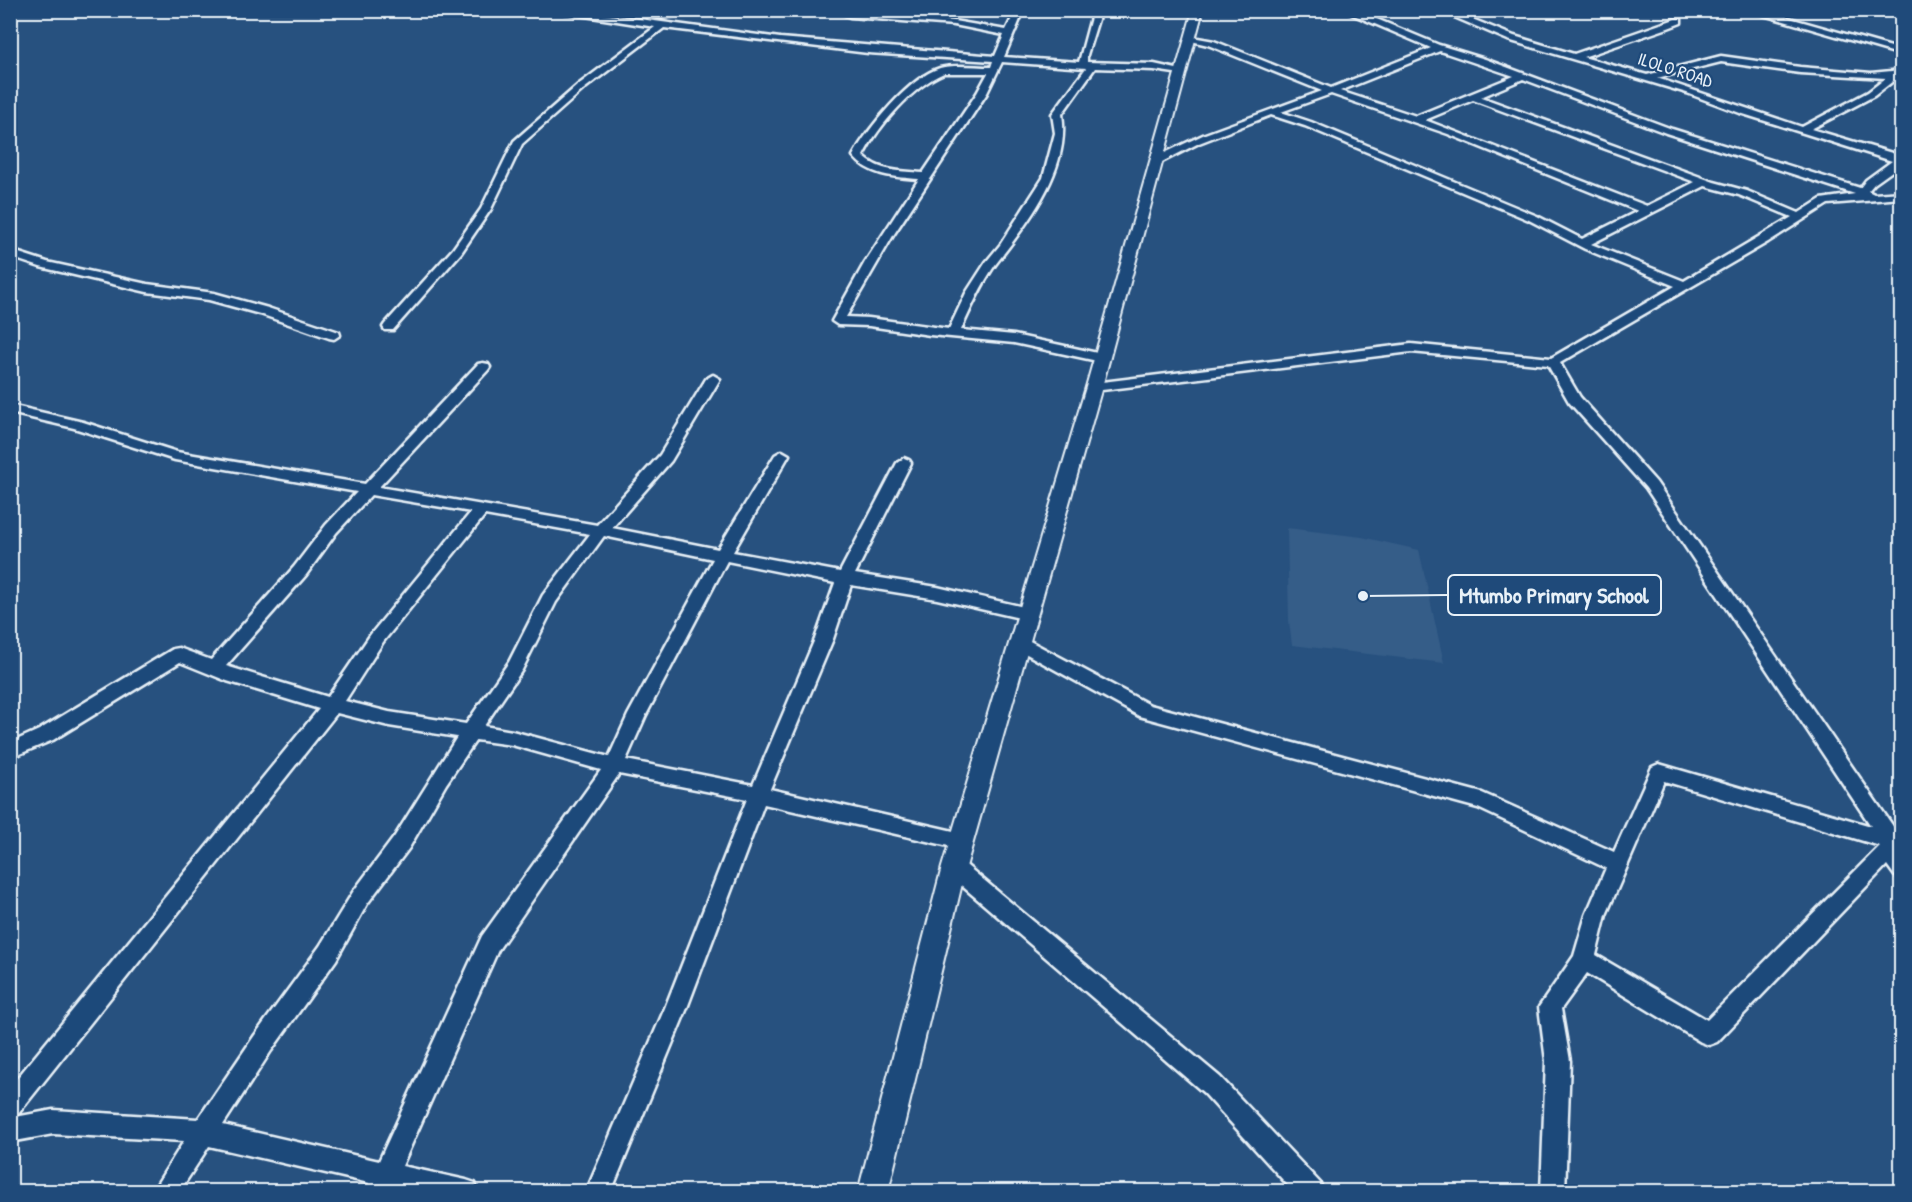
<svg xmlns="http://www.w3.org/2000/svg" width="1912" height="1202" font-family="'Patrick Hand',sans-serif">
  <rect width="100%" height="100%" fill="#27517f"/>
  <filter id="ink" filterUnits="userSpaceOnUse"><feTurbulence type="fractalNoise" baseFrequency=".0167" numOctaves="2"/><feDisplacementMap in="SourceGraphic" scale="12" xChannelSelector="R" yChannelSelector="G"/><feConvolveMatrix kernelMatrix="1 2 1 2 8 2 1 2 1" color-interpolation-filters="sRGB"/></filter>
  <g filter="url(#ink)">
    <path fill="#355d88" d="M1287,528L1362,537L1419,550L1444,663L1292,645L1289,621Z"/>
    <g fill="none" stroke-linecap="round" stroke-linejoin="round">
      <g stroke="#e8f1f8" stroke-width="5">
        <path id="minor" d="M547,10H573L780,38L995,56L1004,35L954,25L850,17L832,10L954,21L1006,30L1016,10H1024L1004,57L1079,62L1093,10H1101L1087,55V62L1154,64L1185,71L1181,74L1154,70L1095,68L1062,114C1071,170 1027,223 995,265C981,285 971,308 961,330L1014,335L1102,354L1109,358L1102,362L1014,343L930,335L869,326L838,325L832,321L865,262L919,179C895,177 869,176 853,156C867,129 910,77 940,68C954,64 975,67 991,67L993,61L868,53L664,28L584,89L522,144L491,209L461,253L393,330H385L383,327L385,324L453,249L481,209L514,141L578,85L655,27ZM1002,62L1086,68L1052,114L1055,133L1043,178L1000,245L986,262L966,293L949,329L869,318L846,317L894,234L987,93ZM944,73H988L977,93L923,173C902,171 879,172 863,156C878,126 913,86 944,73Z
          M690,10H723L650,19L646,17L650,15Z
          M1342,10H1355L1439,45L1485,59L1672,129L1860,188L1866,180L1892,161L1740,113L1687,93L1508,40L1438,10H1450L1514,36L1574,54L1675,19H1681V23L1668,28L1583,57L1647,75L1721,56L1800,67L1871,73L1902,70V74L1874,96L1811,129L1902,156V164L1874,184L1868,191L1874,194L1902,192V198L1828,204L1768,242L1560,363L1580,397L1656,482L1899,835H1902V879L1895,876L1887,865L1717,1042L1709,1045L1701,1042L1587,973L1561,1009L1570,1061L1565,1192H1541L1546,1061L1539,1007L1574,956L1586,915L1606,868L1478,808L1139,716L1014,647L1011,643L1014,639L1020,637L1026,639L1150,705L1482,793L1614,852L1652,767L1659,764L1871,826L1646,488L1569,402L1548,365L1411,352L1094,391L1087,387L1094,383L1411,344L1551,358L1675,286L1585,249L1529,220L1305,126L1271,115L1199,143L1160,163H1152V159L1205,134L1322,91L1208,45L1187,40V36L1214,41L1331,88L1431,48ZM1440,51L1514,76L1416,116L1340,91ZM1721,62L1800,73L1886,78L1868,92L1802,127L1657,78ZM1523,79L1666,133L1855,194L1821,199L1799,213L1747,191L1714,182L1481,97ZM1331,94L1448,134L1638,211L1582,239L1537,216L1311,122L1281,112ZM1473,100L1695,182L1647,206L1425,120ZM1705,186L1739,195L1792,217L1684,281L1591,244ZM1664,781L1880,846L1707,1020L1596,955L1606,915Z
          M1746,10H1761L1902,50V55Z
          M10,250L47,262L147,284L214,293L268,308L339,332L340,335L334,339L329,338L260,314L209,300L147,292L40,267L10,257Z
          M483,363L488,364L490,367L488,370L379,487L597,525L660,455L706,379L713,375L720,379L671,461L612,528L718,549L775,455L782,451L789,455L733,552L840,572L897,463L904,458L909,460L911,463L855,574L937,587L1028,608L1034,610L1036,614L1034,618L1028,620L937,599L851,585L833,639L770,789L962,833L969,835L972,841L969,847L962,849L764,804L687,1008L611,1192H586L665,1008L747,799L619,774L498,950L402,1166L466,1180L475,1183L478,1192H407L392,1188L391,1192H366L369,1183L209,1146L179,1192H152L184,1141L53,1134L10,1142V1118L53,1110L198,1119L255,1035L320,946L353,892L395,836L457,737L389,726L337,713L18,1114L10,1118V1087L319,709L227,681L180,662L53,740L10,758V743L39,730L173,649L179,648L211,660L294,567L326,525L357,492L175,460L74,428L10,413V405L83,422L177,452L365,484L478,364ZM371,495L471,512L371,634L328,697L226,666L306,575L336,533ZM485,515L590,534L543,595L509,662L466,724L389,712L345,701L383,642ZM604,536L713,559L628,715L609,757L512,731L484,726L522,670L556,602ZM727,561L835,583L815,639L753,785L626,760L646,715ZM476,740L512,745L601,770L482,936L379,1161L223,1125L271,1051L336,960L367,904L409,848L446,784Z
          M954,858L961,861L1220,1077L1320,1183L1323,1192H1294L1204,1093L947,873L944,867L947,861Z"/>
      </g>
      <g stroke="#e8f1f8" stroke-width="4">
        <path id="tertiary" d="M1193,10H1203L1102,387L966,867L888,1192H858L942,867L1086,387Z"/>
      </g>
      <use href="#minor" fill="#1f4a7a" fill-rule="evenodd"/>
      <use href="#tertiary" fill="#1f4a7a" fill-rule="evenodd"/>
    </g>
  </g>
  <g text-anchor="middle" stroke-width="4.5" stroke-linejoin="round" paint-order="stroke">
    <g font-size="18" fill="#e8f1f8" stroke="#1f4a7a">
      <text transform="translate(1675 70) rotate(18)" y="6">ILOLO ROAD</text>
    </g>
  </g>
  <path fill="none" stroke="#e8f1f8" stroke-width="2" d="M1363 596L1448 595"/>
  <circle fill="#e8f1f8" stroke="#1f4a7a" stroke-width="2" cx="1363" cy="596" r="6"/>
  <rect fill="#1f4a7a" stroke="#e8f1f8" stroke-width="2" x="1448" y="575" width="213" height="40" rx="6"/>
  <g font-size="22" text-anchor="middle" font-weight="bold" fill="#e8f1f8">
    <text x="1554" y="603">Mtumbo Primary School</text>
  </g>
  <rect width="1912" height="1202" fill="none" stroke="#1f4a7a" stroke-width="36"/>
  <rect x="18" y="18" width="1876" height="1166" fill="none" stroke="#e8f1f8" stroke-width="2" filter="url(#ink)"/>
</svg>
